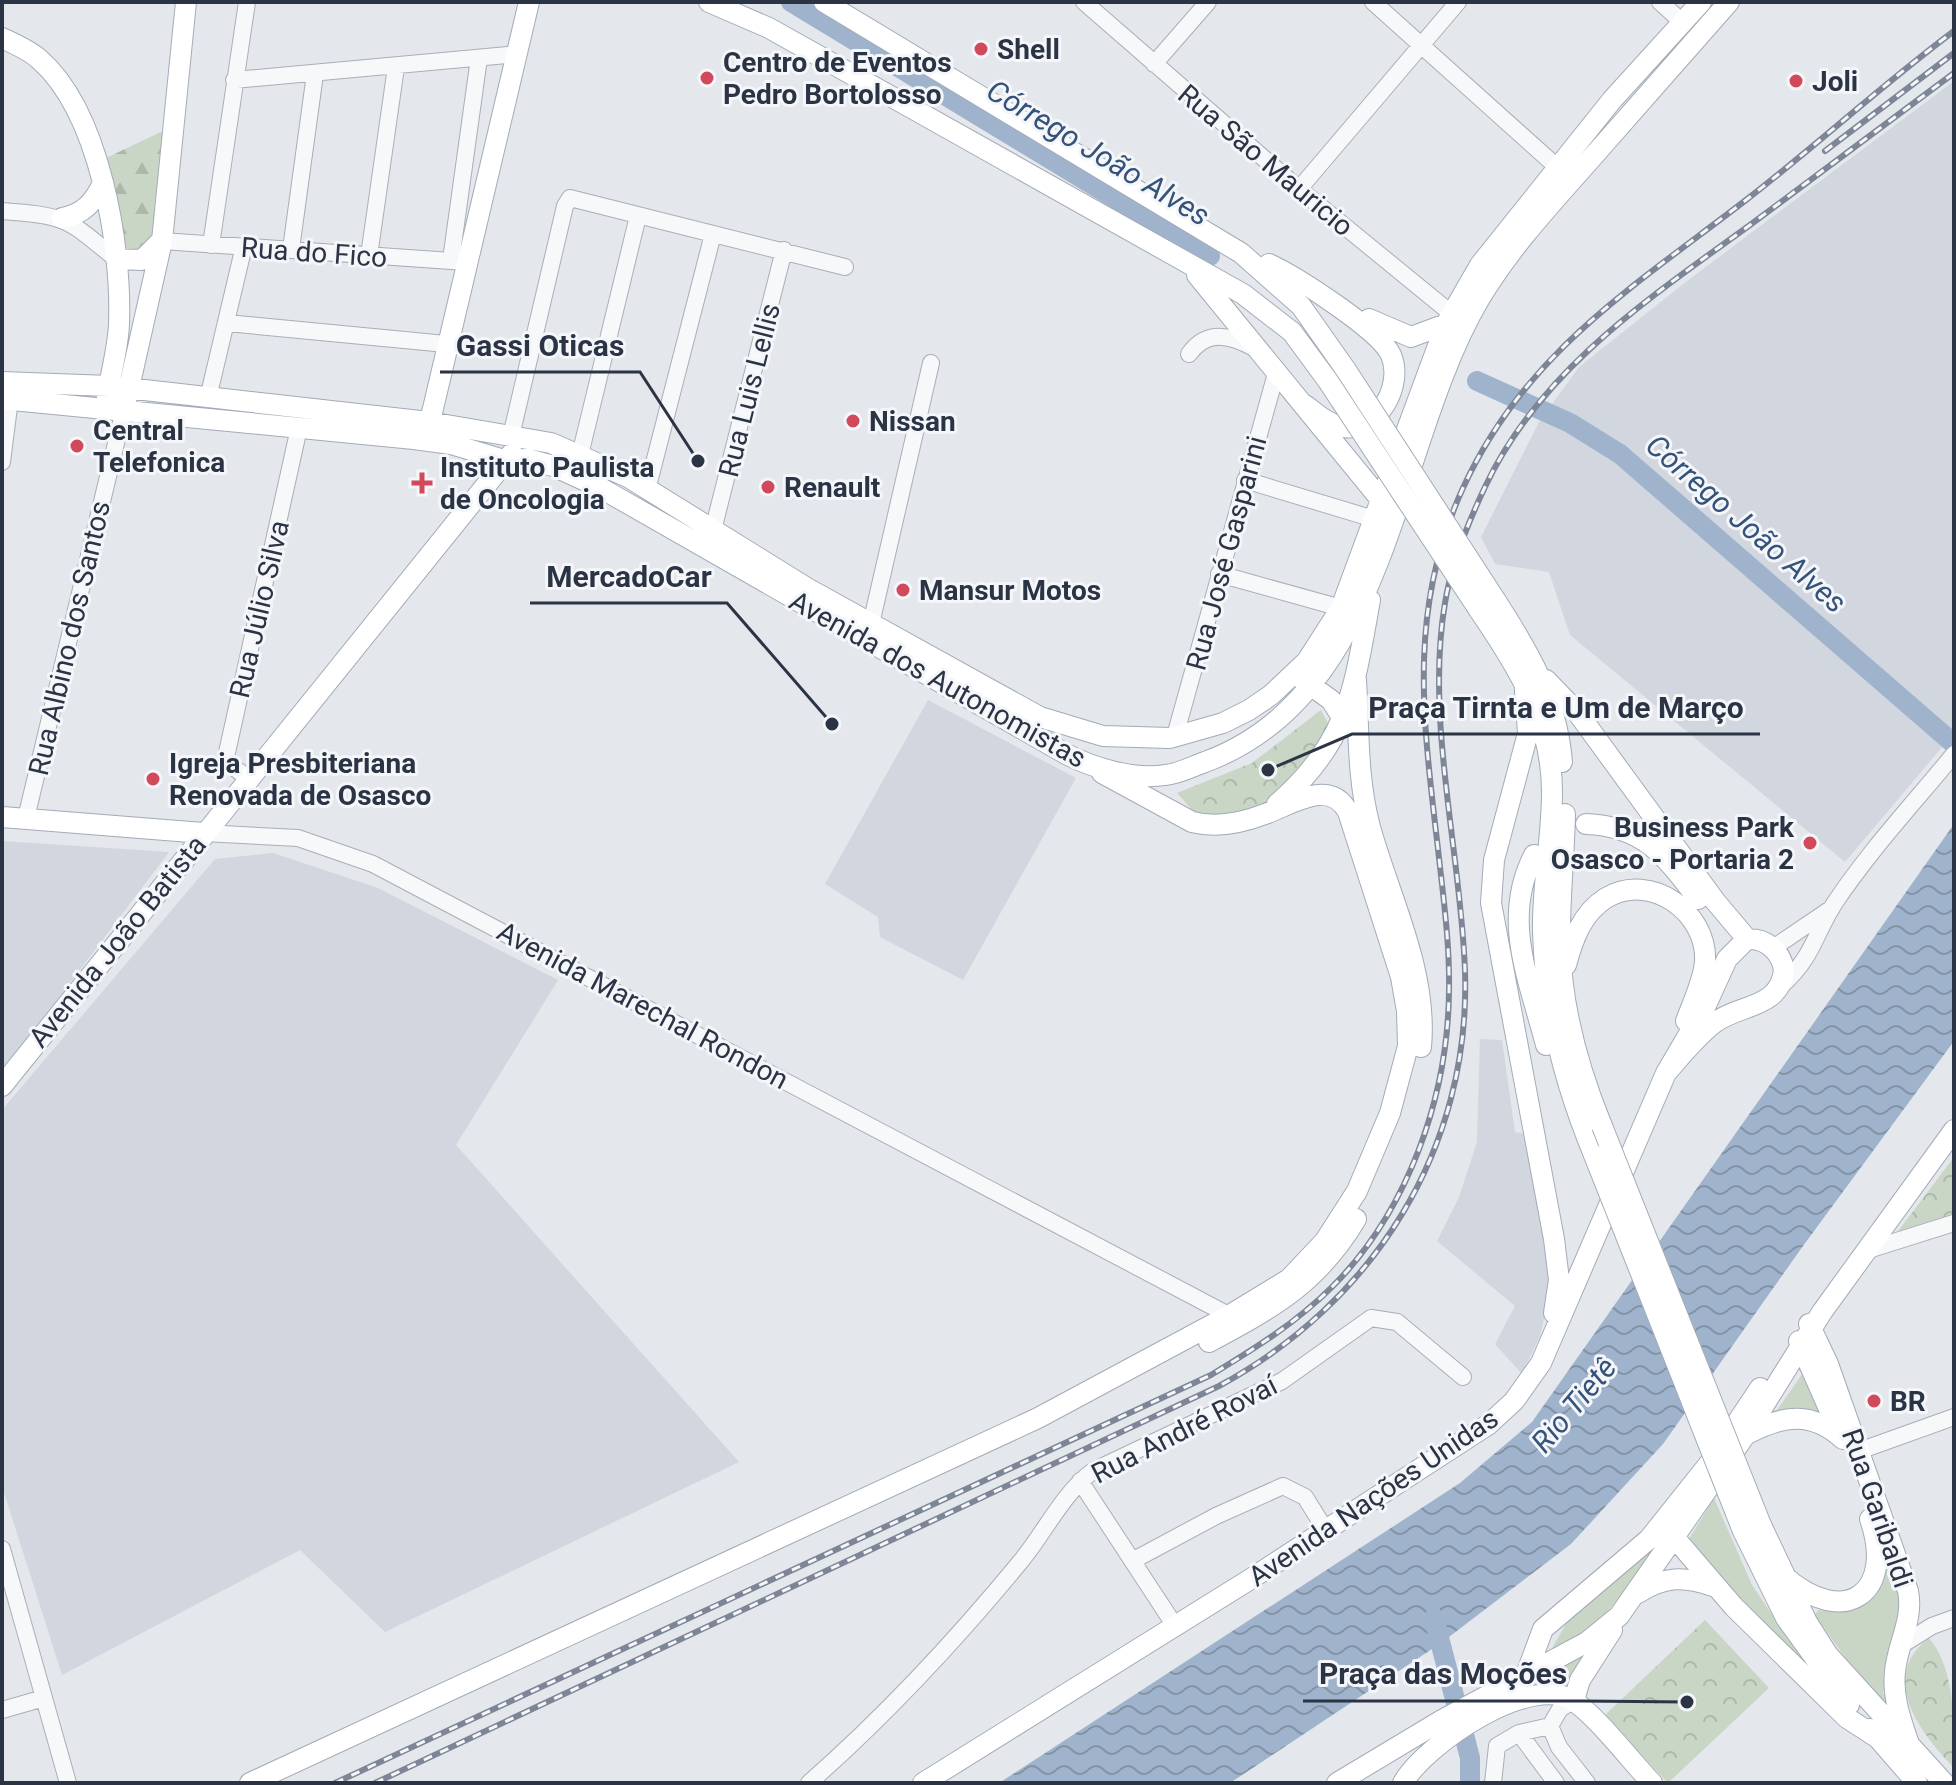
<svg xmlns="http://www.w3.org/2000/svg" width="1956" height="1785" font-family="Roboto,sans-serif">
  <defs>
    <pattern id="forest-firs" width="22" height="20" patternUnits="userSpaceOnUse" patternTransform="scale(2)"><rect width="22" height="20" fill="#c9d6c5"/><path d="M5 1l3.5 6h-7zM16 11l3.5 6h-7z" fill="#adb8ab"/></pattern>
    <pattern id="park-crowns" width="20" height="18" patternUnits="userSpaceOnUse" patternTransform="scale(2)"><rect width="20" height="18" fill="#c9d6c5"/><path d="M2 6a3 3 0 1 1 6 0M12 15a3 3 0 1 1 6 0" fill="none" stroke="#adb8ab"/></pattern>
    <pattern id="water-waves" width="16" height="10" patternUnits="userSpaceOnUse" patternTransform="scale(2)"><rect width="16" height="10" fill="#9fb4cc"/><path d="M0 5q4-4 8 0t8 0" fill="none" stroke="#8293a7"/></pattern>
  </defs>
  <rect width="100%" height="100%" fill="#e4e7ec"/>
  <path fill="#d2d6de" d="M1954,81V733L1845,862L1570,635L1549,572L1495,564L1481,537L1539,422L1579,367L1687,281Z
    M928,700L1076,778L963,980L880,937L878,917L825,884Z
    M2,841L169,852L2,1073Z
    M273,853L378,888L558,980L456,1145L739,1462L385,1632L300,1550L62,1675L2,1486V1110L215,859Z
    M1480,1039L1502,1040L1515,1132L1531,1135L1552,1284L1540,1336L1522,1374L1495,1344L1515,1306L1437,1241L1459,1197L1477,1142Z"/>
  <path fill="#c9d6c5" d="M1803,1373L1822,1415L1775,1413Z
    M1714,1498L1752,1585L1809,1669L1686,1544Z
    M1663,1534L1665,1542L1588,1635L1547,1657L1567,1622Z
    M1885,1557L1902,1600L1883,1693L1890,1705L1888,1708L1854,1670L1815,1615L1818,1610C1855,1616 1884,1595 1885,1557Z
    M1589,1651L1569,1693L1532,1689L1536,1681Z"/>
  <path fill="url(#forest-firs)" d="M167,129L157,241L141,251L122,247L106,158Z"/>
  <path fill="url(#park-crowns)" d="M1321,710L1331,729L1282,793L1250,812L1211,816L1194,812L1177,793L1252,763Z
    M1954,1157V1214L1896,1234Z
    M1705,1620L1769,1688L1668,1783L1604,1716Z
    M1929,1638C1956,1670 1954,1724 1954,1768C1921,1734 1877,1677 1929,1638Z"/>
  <path fill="url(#water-waves)" d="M1954,824V1041L1803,1246L1663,1444L1571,1544L1441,1643L1230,1783H999L1460,1483L1532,1422Z"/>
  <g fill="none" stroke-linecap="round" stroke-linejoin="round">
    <path stroke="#9fb4cc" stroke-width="20" d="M791,2L1210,256
      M1477,381L1570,423L1620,454L1954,744
      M1434,1618L1470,1758V1783"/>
    <g stroke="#a9aeb7" stroke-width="18">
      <path id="minor" d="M1084,2L1299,189L1452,314
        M1373,2L1557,167
        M1660,2L1681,21
        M1154,64L1208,2
        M234,80L518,54
        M1299,189L1458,2
        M2,211C68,216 66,218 116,259
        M162,241L466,262
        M211,245L247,2
        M291,249L315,74
        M369,256L396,67
        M451,260L479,58
        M227,323L446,344
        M1189,354C1207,329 1230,335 1254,348
        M208,398L244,246
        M511,436L565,206L570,198L845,267
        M580,455L638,216
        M2,462L10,399
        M1245,480L1374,519
        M647,490L713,234
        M713,530L784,250
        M1219,574L1341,608
        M871,624L931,363
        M1175,736L1277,370
        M249,779L228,763L226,757L299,428
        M26,818L124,410
        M203,833L298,838L373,864L1236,1319
        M1773,948L1832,908
        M1781,986C1813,957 1813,938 1834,904C1869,851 1914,803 1954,754
        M1865,1251L1954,1223
        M1859,1451L1954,1417
        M1080,1481L1175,1626
        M2,1549L68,1783
        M1132,1561L1216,1516L1283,1486L1305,1497L1325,1529
        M1900,1646L1932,1626L1954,1618
        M1574,1700L1560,1709L1550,1726L1559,1747L1587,1783
        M2,1710L44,1698
        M1519,1733L1556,1783
        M809,1783C885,1716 956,1640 1021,1561C1045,1532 1063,1493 1093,1471L1282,1381L1371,1318L1397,1322L1463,1377
        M1493,1783L1497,1746L1519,1733L1550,1726"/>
    </g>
    <g stroke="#a3abb8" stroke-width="22">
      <path id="major" d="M709,2L769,28L1243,294L1292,332L1328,381
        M824,2L1241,253L1301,306L1346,370
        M2,38C15,44 29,50 39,59C100,112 122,247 119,324C118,348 111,373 107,396
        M62,218C84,214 94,202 103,183
        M116,259L142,260L160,242
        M1269,264C1295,276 1380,330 1391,355C1404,385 1378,433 1342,427C1327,424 1316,413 1305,405
        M1197,275L1381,500
        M1369,319L1411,337L1446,324
        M2,382L109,386L429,422L551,443L628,477L807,588L1040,717L1103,736L1170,738L1223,723L1249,710L1271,695L1307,661L1341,608L1446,324L1480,265L1612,100L1701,2
        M2,399L414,439L451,444L504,460L527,459L553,466L599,487L1066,754C1093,768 1134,780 1165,775C1179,774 1193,766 1205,762C1390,694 1392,446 1480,298C1510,248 1550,205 1589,161C1636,108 1682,55 1729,2
        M126,401L162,241L186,2
        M427,434L529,2
        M1496,601C1529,652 1557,700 1562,762
        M1479,610C1518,667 1552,721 1552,792C1552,839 1542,885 1543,931C1545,1008 1565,1085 1594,1155
        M1524,677L1528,733L1494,860L1491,903L1554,1239L1559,1280L1554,1313
        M1302,679L1331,700L1348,727
        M1356,680C1359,730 1357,778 1370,827C1390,899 1428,971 1421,1047
        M1546,680L1577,712L1715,901L1747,939
        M1277,804C1349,742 1354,689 1370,600
        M1565,814C1564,859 1559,903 1560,948C1562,1009 1579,1070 1602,1126
        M2,817L203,833
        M1586,824C1644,826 1665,856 1698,899
        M1534,855C1501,919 1529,979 1546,1045
        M1566,965C1573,939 1582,913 1606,898C1651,871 1708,913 1705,962C1703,982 1693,1002 1686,1021
        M2,1086L512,453
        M1809,1324L1828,1364L1908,1591C1914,1619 1897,1645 1895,1672C1892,1698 1902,1723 1910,1747
        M1799,1341L1833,1418
        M1209,1342C1274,1307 1317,1284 1356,1219
        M1749,1433C1784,1415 1812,1411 1843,1439
        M1671,1525L1674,1537L1734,1607L1847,1718L1878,1738
        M1761,1525L1807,1622L1828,1655L1944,1783
        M1743,1531L1786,1618L1849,1705
        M1784,1576C1844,1629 1896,1594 1870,1519
        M1638,1593C1665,1576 1684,1576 1713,1586
        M1517,1699L1543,1629L1649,1539L1712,1460L1760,1388
        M1574,1700L1580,1680L1612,1630
        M1870,1729L1917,1783
        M250,1783L1038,1418L1230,1315L1289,1279L1325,1241L1357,1191L1390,1113L1408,1046L1407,1011L1401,977L1348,812C1330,777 1291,805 1265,814C1242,823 1216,828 1192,822L1102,773
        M923,1783L1249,1580L1489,1424L1514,1401L1541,1363L1666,1073L1706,1005L1727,959L1747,939C1766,938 1781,951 1784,970C1780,1009 1739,1004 1714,1023C1696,1037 1681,1056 1666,1073
        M1337,1783L1442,1720L1587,1642L1619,1616L1746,1434L1822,1312L1954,1130
        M1403,1783C1424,1745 1533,1670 1575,1702C1598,1718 1631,1761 1652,1783"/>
    </g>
    <use href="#minor" stroke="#f7f8fa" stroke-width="16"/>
    <use href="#major" stroke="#fff" stroke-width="20"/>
    <g stroke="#7d8696" stroke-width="6">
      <path id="rail" d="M1825,151L1954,53
        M335,1783L1211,1375C1254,1349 1296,1323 1332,1287C1408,1211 1448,1097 1449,991C1450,944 1443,895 1438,849C1423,720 1407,610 1463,488C1525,353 1633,287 1746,200C1817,145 1882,85 1954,31
        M375,1783L1219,1386C1373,1303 1471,1149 1465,971C1461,853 1425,720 1445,603C1451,564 1468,523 1485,487C1540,370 1648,299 1750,225C1818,174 1886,124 1954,73"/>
    </g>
    <use href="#rail" stroke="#f4f6f9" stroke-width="3" stroke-dasharray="9" stroke-linecap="butt"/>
    <g stroke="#a3abb8" stroke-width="22" stroke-linecap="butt">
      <path id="major-bridge" d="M1346,370L1496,601
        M1328,381L1479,610
        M1602,1126L1761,1525
        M1594,1155L1743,1531"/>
    </g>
    <use href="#major-bridge" stroke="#fff" stroke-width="20"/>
  </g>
  <g fill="#d1495b" stroke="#f4f6f9" stroke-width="3">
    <circle cx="981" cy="49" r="8"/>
    <circle cx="707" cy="78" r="8"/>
    <circle cx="1796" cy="81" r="8"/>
    <circle cx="853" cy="421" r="8"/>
    <circle cx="77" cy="446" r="8"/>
    <path d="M418 471h8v8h8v8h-8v8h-8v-8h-8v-8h8z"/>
    <circle cx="768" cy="487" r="8"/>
    <circle cx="903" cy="590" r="8"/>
    <circle cx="153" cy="779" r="8"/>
    <circle cx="1810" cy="843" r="8"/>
    <circle cx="1874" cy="1401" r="8"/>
  </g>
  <g text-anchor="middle" stroke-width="6" stroke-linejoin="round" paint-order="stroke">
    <g font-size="28" font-weight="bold" fill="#2b3445" stroke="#f4f6f9" text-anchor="start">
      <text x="997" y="59">Shell</text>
      <text x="723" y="72">Centro de Eventos<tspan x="723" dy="32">Pedro Bortolosso</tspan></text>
      <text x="1812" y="91">Joli</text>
      <text x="869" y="431">Nissan</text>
      <text x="93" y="440">Central<tspan x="93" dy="32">Telefonica</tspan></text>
      <text x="440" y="477">Instituto Paulista<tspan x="440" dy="32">de Oncologia</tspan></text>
      <text x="784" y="497">Renault</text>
      <text x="919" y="600">Mansur Motos</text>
      <text x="169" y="773">Igreja Presbiteriana<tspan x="169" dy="32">Renovada de Osasco</tspan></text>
      <text x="1794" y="837" text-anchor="end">Business Park<tspan x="1794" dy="32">Osasco - Portaria 2</tspan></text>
      <text x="1890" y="1411">BR</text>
    </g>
    <g font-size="28" fill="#2b3445" stroke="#f4f6f9">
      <text transform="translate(1266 160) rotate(40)" y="10">Rua São Mauricio</text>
      <text transform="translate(314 252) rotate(4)" y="10">Rua do Fico</text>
      <text transform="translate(749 390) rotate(-76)" y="10">Rua Luis Lellis</text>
      <text transform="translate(1226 553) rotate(-75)" y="10">Rua José Gasparini</text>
      <text transform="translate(259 609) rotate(-77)" y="10">Rua Júlio Silva</text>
      <text transform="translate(69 638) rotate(-77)" y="10">Rua Albino dos Santos</text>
      <text transform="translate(938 679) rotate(29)" y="10">Avenida dos Autonomistas</text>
      <text transform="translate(117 941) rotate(-51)" y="10">Avenida João Batista</text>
      <text transform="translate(643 1005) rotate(28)" y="10">Avenida Marechal Rondon</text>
      <text transform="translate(1184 1429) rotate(-27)" y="10">Rua André Rovaí</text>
      <text transform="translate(1373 1497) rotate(-34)" y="10">Avenida Nações Unidas</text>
      <text transform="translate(1878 1508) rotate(71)" y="10">Rua Garibaldi</text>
    </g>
    <g font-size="30" font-style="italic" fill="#34527a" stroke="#f4f6f9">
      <text transform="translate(1098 153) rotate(31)" y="10">Córrego João Alves</text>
      <text transform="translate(1746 524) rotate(41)" y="10">Córrego João Alves</text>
      <text transform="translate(1574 1405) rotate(-50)" y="10">Rio Tietê</text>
    </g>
  </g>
  <path fill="none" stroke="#2b3445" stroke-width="3" d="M698 461L640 372H440M832 724L727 603H530M1268 770L1352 734H1760M1687 1702L1583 1701H1303"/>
  <g fill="#2b3445" stroke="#f4f6f9" stroke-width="3">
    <circle cx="698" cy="461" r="8"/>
    <circle cx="832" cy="724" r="8"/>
    <circle cx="1268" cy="770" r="8"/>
    <circle cx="1687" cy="1702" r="8"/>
  </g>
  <g font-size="30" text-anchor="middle" font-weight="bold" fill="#2b3445" stroke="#f4f6f9" stroke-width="6" stroke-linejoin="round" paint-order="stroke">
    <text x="540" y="356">Gassi Oticas</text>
    <text x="629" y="587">MercadoCar</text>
    <text x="1556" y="718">Praça Tirnta e Um de Março</text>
    <text x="1443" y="1684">Praça das Moções</text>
  </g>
  <rect width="1956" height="1785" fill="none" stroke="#2b3445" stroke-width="8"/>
</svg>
